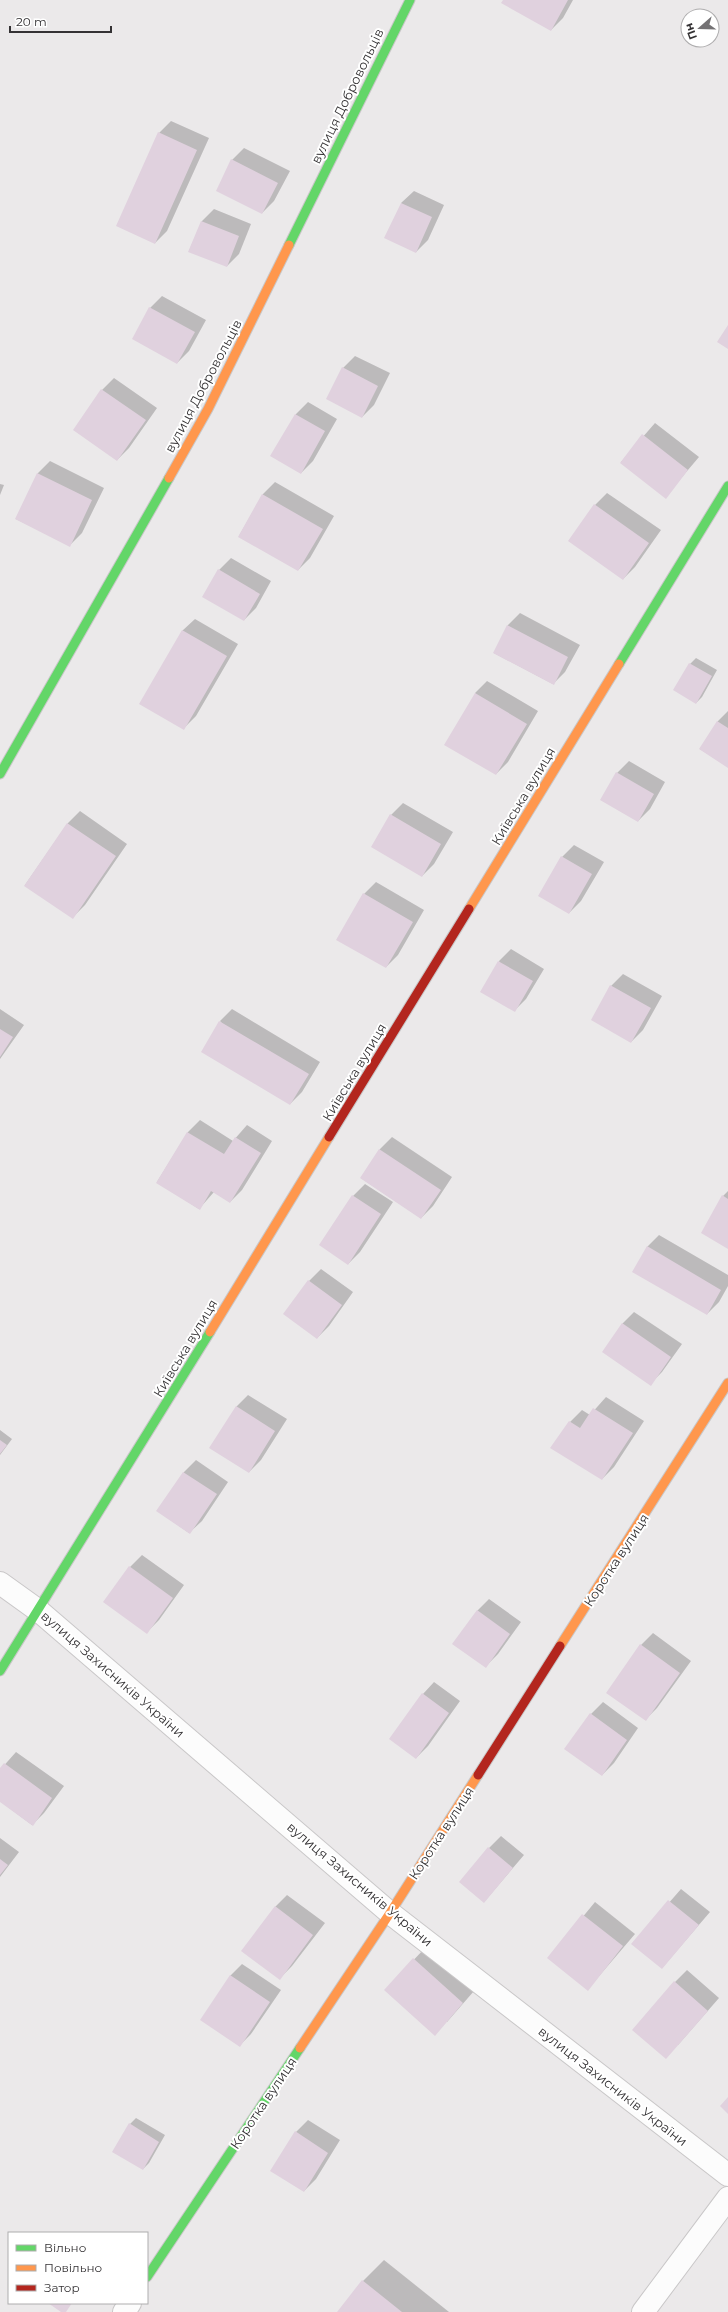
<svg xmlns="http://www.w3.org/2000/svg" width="728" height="2312" font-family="Montserrat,sans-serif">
  <rect width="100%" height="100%" fill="#ebe9ea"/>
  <path fill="#0003" d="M504,0H573L563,18L551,30Z
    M171,121L209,138L167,231L155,243L159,133Z
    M244,148L290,171L274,201L262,213L232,160Z
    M414,191L444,205L428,240L416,252L401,203Z
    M214,209L251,224L239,254L227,266L189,251L202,221Z
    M162,296L206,320L189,351L177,363L150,308Z
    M355,356L390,373L374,405L362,417L343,368Z
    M114,378L157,408L129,448L117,460L102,390Z
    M308,402L337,419L313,461L301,473L272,456L296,414Z
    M655,423L699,457L665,497L621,462Z
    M50,461L104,488L82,533L70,545L16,519L38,473Z
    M275,482L334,516L310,558L298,570L239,536L263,494Z
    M0,484L4,485L0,495Z
    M607,493L661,530L635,567L623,579L570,541L595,505Z
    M231,558L271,581L256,608L244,620L219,570Z
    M520,613L580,645L565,672L553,684L494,653L508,625Z
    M195,619L238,644L196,716L184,728L182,631Z
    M696,658L717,670L702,697L696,703L690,664Z
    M487,681L538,711L508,762L496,774L475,693Z
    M728,711V767L700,749L718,721Z
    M629,761L665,782L650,809L638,821L617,773Z
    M403,803L453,832L434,864L422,876L391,815Z
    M80,811L127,844L85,905L73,917L25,885L68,823Z
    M574,845L604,862L581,901L569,913L562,857Z
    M376,882L424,910L398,955L386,967L364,894Z
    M511,949L544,969L526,999L514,1011L499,961Z
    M623,974L662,996L643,1030L631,1042L611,986Z
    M0,1009L24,1025L0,1059Z
    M232,1009L320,1062L302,1092L290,1104L220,1021Z
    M200,1120L233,1141L247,1125L272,1141L242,1190L230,1202L214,1192L199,1209L157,1182L188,1132Z
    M392,1137L452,1177L433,1206L421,1218L361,1178L380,1149Z
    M365,1184L393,1202L360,1252L348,1264L353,1196Z
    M728,1191V1247L723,1196Z
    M659,1235L728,1275V1286L719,1302L707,1314L647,1247Z
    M321,1269L353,1292L329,1326L317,1338L309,1281Z
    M634,1312L682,1344L662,1372L650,1384L622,1324Z
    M248,1395L287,1419L261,1460L249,1472L236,1407Z
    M606,1397L644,1421L614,1467L602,1479L570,1422L582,1410L590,1415Z
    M0,1430L12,1439L0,1455Z
    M196,1460L228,1482L202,1521L189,1533L158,1511L184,1472Z
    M142,1555L184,1585L159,1620L147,1632L104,1602L130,1567Z
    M489,1599L521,1622L498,1654L486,1666L477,1611Z
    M653,1633L691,1661L657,1708L645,1720L641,1645Z
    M434,1682L460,1701L428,1746L416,1758L423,1694Z
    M603,1702L638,1728L614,1763L602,1775L591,1714Z
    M16,1752L64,1786L44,1813L32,1825L0,1801V1770Z
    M501,1836L524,1855L484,1902L489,1848Z
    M0,1838L19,1852L0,1877Z
    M681,1889L710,1912L662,1968L633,1944Z
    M287,1895L325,1923L292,1966L280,1978L275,1907Z
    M595,1902L635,1934L588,1989L549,1958Z
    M426,1947L474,1991L447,2022L385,1990Z
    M242,1964L281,1990L251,2034L239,2046L230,1976Z
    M687,1970L719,1998L678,2045L675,1982Z
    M136,2118L165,2135L149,2163L143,2169L130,2124Z
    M308,2120L340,2140L316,2179L304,2191L296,2132Z
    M384,2260L449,2312H338L363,2281Z"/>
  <path fill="#e0d1de" d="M503,0H568L551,31L501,3Z
    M158,132L197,150L155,244L116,226Z
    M231,159L278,183L262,214L216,191Z
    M401,203L432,217L416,253L384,238Z
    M201,221L239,236L227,267L188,252Z
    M149,307L195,332L177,364L132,339Z
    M728,325V349L717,342Z
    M342,367L378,386L362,418L326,399Z
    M101,389L146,420L117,461L73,430Z
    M295,414L325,431L301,474L270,456Z
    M642,434L688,470L666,499L620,463Z
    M37,473L92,500L70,547L15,519Z
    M262,494L323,529L298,571L238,537Z
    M594,504L649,543L623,580L568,541Z
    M218,569L260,594L244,621L202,597Z
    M507,625L568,657L554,685L493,653Z
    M182,630L227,656L184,730L139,704Z
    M689,663L712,676L696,704L673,690Z
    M475,693L527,724L496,775L444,745Z
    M717,721L728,728V768L699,749Z
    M616,772L654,794L638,822L600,800Z
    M390,814L441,844L422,877L371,847Z
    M67,823L116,856L73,919L24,886Z
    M561,856L592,874L569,914L538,896Z
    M363,893L413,922L386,968L336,940Z
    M498,961L533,981L515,1012L480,992Z
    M610,985L651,1008L631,1043L591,1020Z
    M219,1021L309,1074L290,1105L201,1052Z
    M0,1029L13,1037L0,1057Z
    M187,1132L224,1154L235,1137L261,1153L230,1203L211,1191L200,1210L156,1183Z
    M379,1149L441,1190L421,1219L360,1178Z
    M352,1195L381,1214L348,1265L319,1245Z
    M722,1195L728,1199V1249L701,1233Z
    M647,1246L721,1290L707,1315L632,1272Z
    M308,1280L342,1305L317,1339L283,1314Z
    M622,1323L671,1357L651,1386L602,1352Z
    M236,1406L275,1431L249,1473L209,1448Z
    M593,1408L633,1433L602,1480L550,1448L569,1421L580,1428Z
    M0,1440L7,1445L0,1454Z
    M183,1472L217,1494L190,1534L156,1511Z
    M129,1566L173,1598L147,1634L103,1602Z
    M477,1610L510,1634L486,1668L452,1644Z
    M640,1644L680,1673L646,1721L606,1693Z
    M422,1693L449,1713L416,1759L389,1739Z
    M590,1713L627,1740L602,1776L564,1749Z
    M4,1763L52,1798L33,1826L0,1802V1768Z
    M488,1847L513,1868L484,1903L459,1882Z
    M0,1859L8,1865L0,1875Z
    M668,1900L699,1925L662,1969L631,1944Z
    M275,1906L313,1935L280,1980L241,1951Z
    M582,1914L623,1946L588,1991L547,1958Z
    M413,1958L463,2003L435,2036L384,1990Z
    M230,1975L270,2002L240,2047L200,2020Z
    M674,1981L708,2011L666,2059L632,2030Z
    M728,2097V2114L720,2106Z
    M129,2123L159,2142L143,2170L112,2152Z
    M295,2131L328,2153L304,2192L270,2171Z
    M362,2280L402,2312H337Z
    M48,2303H72L66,2312H61Z"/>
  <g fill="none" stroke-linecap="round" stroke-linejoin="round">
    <g stroke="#c9c7c8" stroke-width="24">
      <path id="street" d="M0,1583L39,1611L390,1913L728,2175
        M124,2312L130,2303
        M643,2312L728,2198"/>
    </g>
    <g stroke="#c9c7c8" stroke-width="11">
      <path id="fast" d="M289,245L410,0
        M619,664L728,486
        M0,774L169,478
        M0,1671L210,1332
        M147,2277L300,2048"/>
    </g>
    <g stroke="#c9c7c8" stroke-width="11">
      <path id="slow" d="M169,478L208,409L289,245
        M469,909L619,664
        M210,1332L329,1137
        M560,1646L728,1383
        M300,2048L390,1913L478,1775"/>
    </g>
    <g stroke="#c9c7c8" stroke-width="11">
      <path id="jam" d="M329,1137L469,909
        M478,1775L560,1646"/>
    </g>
    <use href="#street" stroke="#fcfcfc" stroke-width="22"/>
    <use href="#fast" stroke="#63d668" stroke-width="9"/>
    <use href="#slow" stroke="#ff974d" stroke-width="9"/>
    <use href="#jam" stroke="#b3261e" stroke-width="9"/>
  </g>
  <g text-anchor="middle" stroke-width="4" stroke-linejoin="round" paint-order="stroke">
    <g font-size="13" fill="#343234" stroke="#fff">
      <text transform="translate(347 96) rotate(-64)" y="5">вулиця Добровольців</text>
      <text transform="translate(203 386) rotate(-62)" y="5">вулиця Добровольців</text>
      <text transform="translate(523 796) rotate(-59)" y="5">Київська вулиця</text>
      <text transform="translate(354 1072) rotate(-59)" y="5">Київська вулиця</text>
      <text transform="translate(185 1348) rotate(-59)" y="5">Київська вулиця</text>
      <text transform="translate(616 1560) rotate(-57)" y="5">Коротка вулиця</text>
      <text transform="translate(113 1674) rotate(41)" y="5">вулиця Захисників України</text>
      <text transform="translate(441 1833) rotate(-57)" y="5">Коротка вулиця</text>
      <text transform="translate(360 1884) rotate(40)" y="5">вулиця Захисників України</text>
      <text transform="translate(613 2086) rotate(38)" y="5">вулиця Захисників України</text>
      <text transform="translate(263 2103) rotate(-56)" y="5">Коротка вулиця</text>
    </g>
  </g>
  <rect x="8" y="2232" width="140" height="72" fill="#ffffff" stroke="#aeadae"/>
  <rect x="16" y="2245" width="20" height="6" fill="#63d668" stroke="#aeadae"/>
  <text x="44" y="2252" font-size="12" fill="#343234">Вільно</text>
  <rect x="16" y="2265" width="20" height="6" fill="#ff974d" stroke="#aeadae"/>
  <text x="44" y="2272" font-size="12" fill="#343234">Повільно</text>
  <rect x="16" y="2285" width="20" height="6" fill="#b3261e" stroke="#aeadae"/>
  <text x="44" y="2292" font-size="12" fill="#343234">Затор</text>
  <g transform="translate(700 28) rotate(250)"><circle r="19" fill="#ffffff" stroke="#aeadae"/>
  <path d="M0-3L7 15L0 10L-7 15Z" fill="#747274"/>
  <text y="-6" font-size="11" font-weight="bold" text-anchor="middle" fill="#343234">Пн</text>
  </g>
  <path d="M10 26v6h101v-6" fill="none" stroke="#343234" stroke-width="2"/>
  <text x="16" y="26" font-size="12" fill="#343234" stroke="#ffffff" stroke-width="3" paint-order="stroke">20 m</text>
</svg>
